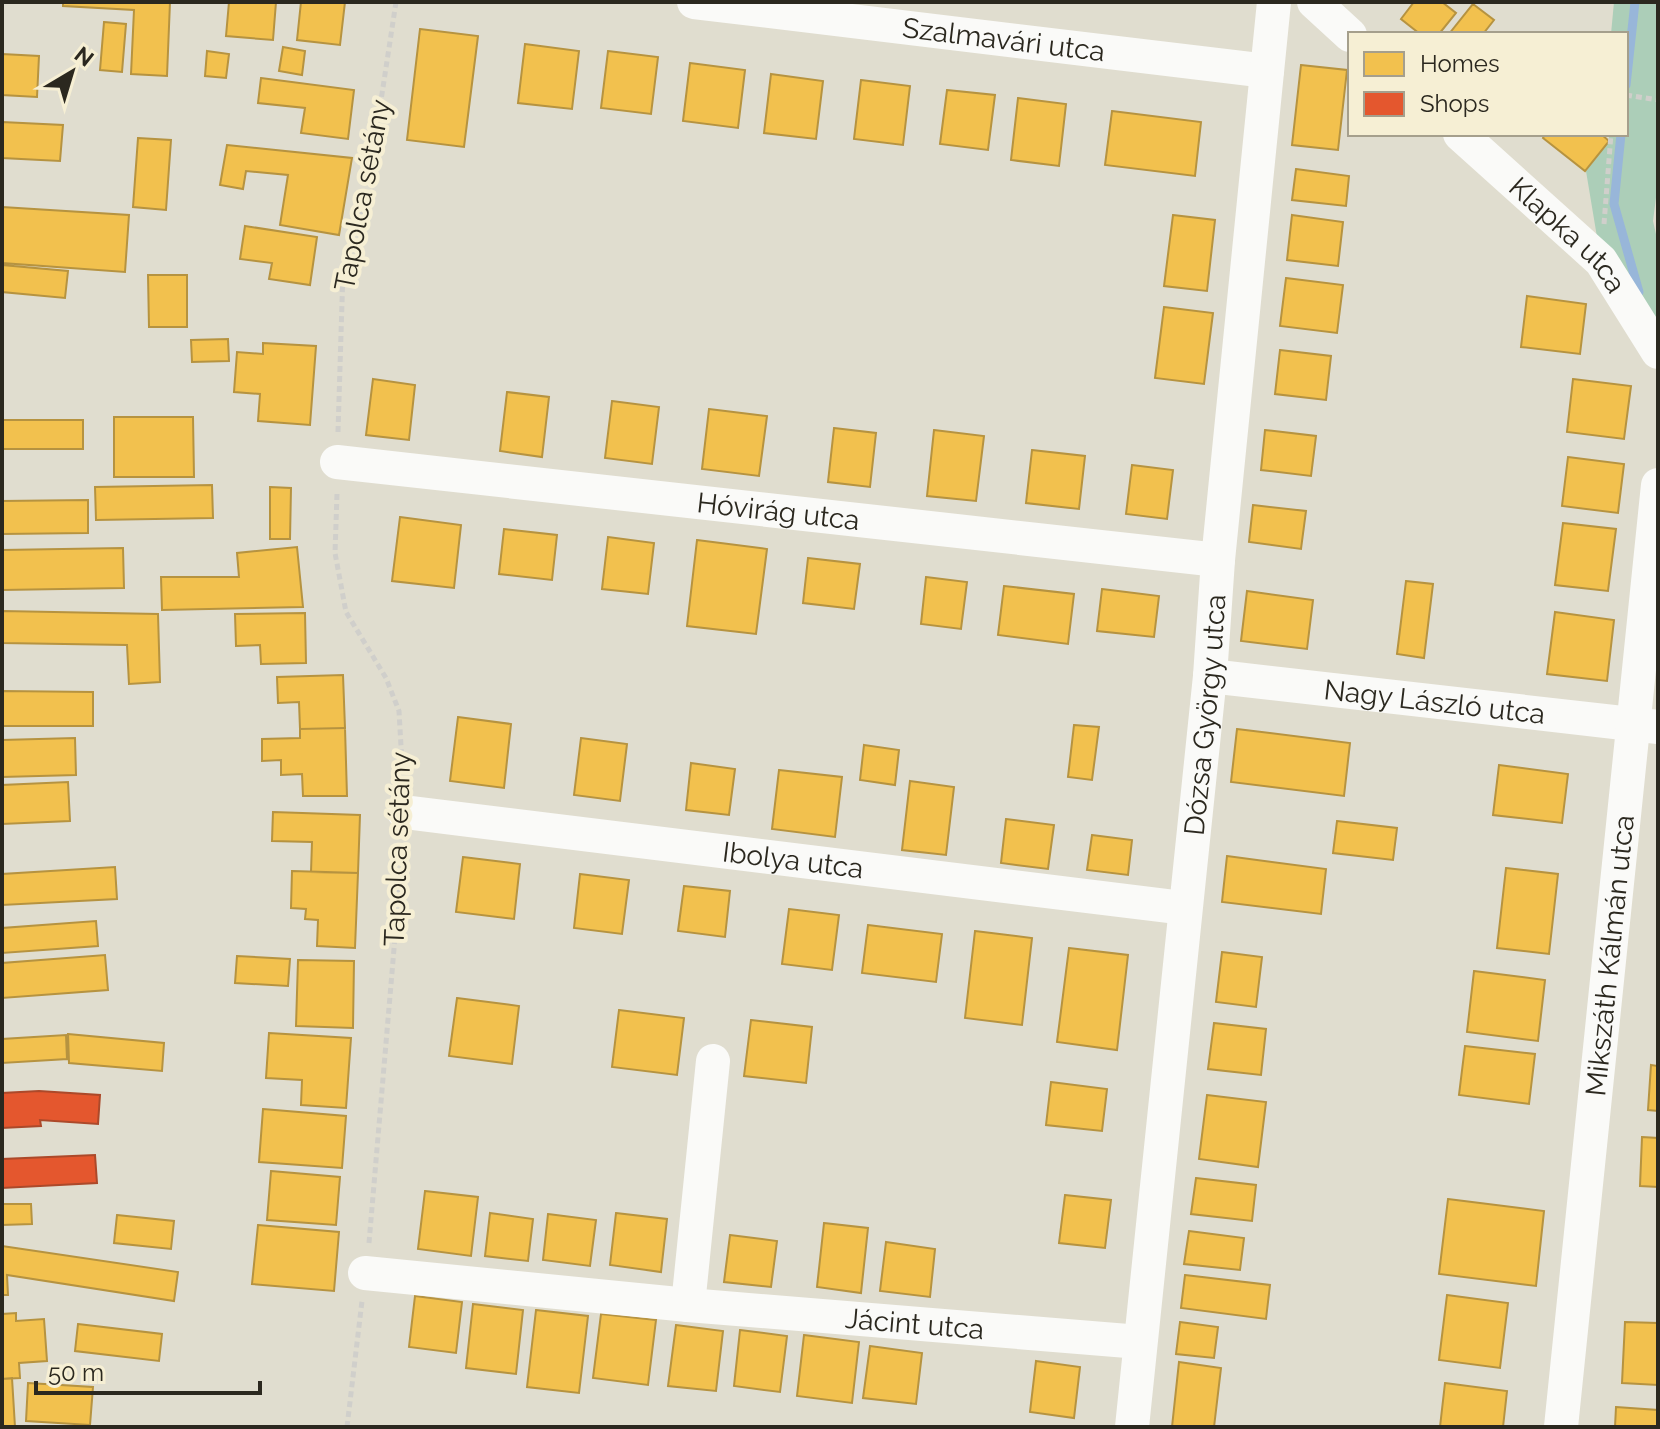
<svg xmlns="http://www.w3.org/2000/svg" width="1660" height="1429" font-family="Raleway,sans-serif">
  <rect width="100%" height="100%" fill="#e0ddcf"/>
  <path fill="#acceb8" d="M1614,2H1658V182L1653,221L1658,243V352L1601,261L1586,171L1609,141V134H1626V34H1611Z"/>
  <path fill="#f2c14e" stroke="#b69340" stroke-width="2" d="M63,2H170L167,76L131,74L134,10L63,6Z
    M229,2H276L273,40L226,36Z
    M301,2H345L340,45L297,40Z
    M1414,2H1442L1456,13L1439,34H1420L1401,19Z
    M1473,4L1494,20L1483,34H1449Z
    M104,22L126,24L122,72L100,70Z
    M420,29L478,36L464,147L407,140Z
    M525,44L579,51L572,109L518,103Z
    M283,47L305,51L302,75L279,71Z
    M207,51L229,54L226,78L205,76Z
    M608,51L658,57L651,114L601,108Z
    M2,54L39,56L37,97L2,95Z
    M690,63L745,70L738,128L683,121Z
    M1301,65L1347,70L1338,150L1292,145Z
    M771,74L823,81L816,139L764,133Z
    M261,78L354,90L348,139L301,133L305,108L258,103Z
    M861,80L910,86L903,145L854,139Z
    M947,90L995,95L988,150L940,144Z
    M1018,98L1066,104L1059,166L1011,160Z
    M1112,111L1201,122L1195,176L1105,165Z
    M2,122L63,125L60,161L2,158Z
    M1545,134H1601L1609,141L1585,171L1543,138Z
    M138,138L171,140L166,210L133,207Z
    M227,145L352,158L339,235L280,225L288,175L246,171L243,189L220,185Z
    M1296,169L1349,176L1346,206L1292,200Z
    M2,207L129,215L125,272L2,263Z
    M1173,215L1215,220L1207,291L1164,286Z
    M1292,215L1343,222L1338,266L1287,260Z
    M245,226L317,237L310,285L269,279L272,263L240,259Z
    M2,265L68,271L65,298L2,292Z
    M148,275H187V327H149Z
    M1286,278L1343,285L1337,333L1280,326Z
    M1527,296L1586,304L1580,354L1521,347Z
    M1164,307L1213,313L1204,384L1155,378Z
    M228,339L229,361L192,362L191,340Z
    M263,343L316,346L310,425L258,421L260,394L234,392L237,352L263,354Z
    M1280,350L1331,356L1326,400L1275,394Z
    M373,379L415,385L409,440L366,435Z
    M1573,379L1631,386L1624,439L1567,432Z
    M507,392L549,397L542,457L500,451Z
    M612,401L659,407L652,464L605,458Z
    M709,409L767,416L759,476L702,469Z
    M114,417H193L194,477H114Z
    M2,420H83V449H2Z
    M834,428L876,433L870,487L828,482Z
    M934,430L984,436L976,501L927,496Z
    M1265,430L1316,436L1311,476L1261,470Z
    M1032,450L1085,456L1079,509L1026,503Z
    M1568,457L1624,464L1618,513L1562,506Z
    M1132,465L1173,470L1167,519L1126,514Z
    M212,485L213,518L96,520L95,487Z
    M270,487L291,488L290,539H270Z
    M88,500V533L2,534V501Z
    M1253,505L1306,511L1301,549L1249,542Z
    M400,517L461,525L454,588L392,581Z
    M1563,523L1616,529L1608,591L1555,585Z
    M504,529L557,535L552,580L499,574Z
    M608,537L654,543L648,594L602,589Z
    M697,540L767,549L756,634L687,626Z
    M297,547L303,607L162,610L161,577H239L237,553Z
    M123,548L124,588L2,590V550Z
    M808,558L860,564L854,609L803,603Z
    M926,577L967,582L961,629L921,624Z
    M1406,581L1433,584L1424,658L1397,654Z
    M1004,586L1074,594L1068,644L998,635Z
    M1102,589L1159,596L1154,637L1097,631Z
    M1247,591L1313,600L1307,649L1241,641Z
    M2,611L158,614L160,682L129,684L127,645L2,643Z
    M1555,612L1614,620L1607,681L1547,674Z
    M305,613L306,663L261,664L260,645L236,646L235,614Z
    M343,675L345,728L300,729L299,702L278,703L277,677Z
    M2,691L93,692V726H2Z
    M458,717L511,724L504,788L450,781Z
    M1074,725L1099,727L1092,780L1068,777Z
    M345,728L347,796H303L302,774L281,775V760L262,761V739L300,738V729Z
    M1237,729L1350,743L1344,796L1231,782Z
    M75,738L76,775L2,777V740Z
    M581,738L627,744L620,801L574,795Z
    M864,745L899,750L895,785L860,780Z
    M691,763L735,769L729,815L686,810Z
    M1499,765L1568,774L1562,823L1493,815Z
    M779,770L842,777L835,837L772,829Z
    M910,781L954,787L946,855L902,850Z
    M68,782L70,821L2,824V785Z
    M273,812L360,815L358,873L311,872L312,842L272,841Z
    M1006,819L1054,825L1048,869L1001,863Z
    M1337,821L1397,828L1393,860L1333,853Z
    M1092,835L1132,840L1128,875L1087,870Z
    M1227,856L1326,869L1321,914L1222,902Z
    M463,857L520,864L514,919L456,912Z
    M115,867L117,899L2,905V874Z
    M1506,868L1558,874L1549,954L1497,948Z
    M292,871L358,873L355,948L317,946L318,920L305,919L306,909L291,908Z
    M580,874L629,880L622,934L574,928Z
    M684,886L730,891L725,937L678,931Z
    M789,909L839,915L832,970L782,964Z
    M96,921L98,946L2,953V928Z
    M868,925L942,934L936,982L862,973Z
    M975,931L1032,938L1022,1025L965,1018Z
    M1069,948L1128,955L1117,1050L1057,1042Z
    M1222,952L1262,957L1256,1007L1216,1002Z
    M105,955L108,990L2,998V963Z
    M237,956L290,959L288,986L235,983Z
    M298,960L354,961L353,1028L296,1026Z
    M1474,971L1545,980L1538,1041L1467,1032Z
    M457,998L519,1006L512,1064L449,1056Z
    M619,1010L684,1018L677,1075L612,1067Z
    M751,1020L812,1027L806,1083L744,1076Z
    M1214,1023L1266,1029L1261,1075L1208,1069Z
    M269,1033L351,1038L346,1108L301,1105L302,1080L266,1078Z
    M68,1034L164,1043L162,1071L69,1063Z
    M66,1035L67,1059L2,1063V1039Z
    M1465,1046L1535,1054L1529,1104L1459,1095Z
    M1651,1065L1658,1066V1111L1648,1110Z
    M1051,1082L1107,1089L1102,1131L1046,1125Z
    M1207,1095L1266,1102L1258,1167L1199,1159Z
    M263,1109L346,1116L342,1168L259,1162Z
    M1642,1137L1658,1138V1187L1640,1186Z
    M271,1171L340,1177L336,1225L267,1220Z
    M1196,1178L1256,1185L1252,1221L1191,1214Z
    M425,1191L478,1197L471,1256L418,1249Z
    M1065,1195L1111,1200L1105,1248L1059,1243Z
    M1448,1199L1544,1211L1536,1286L1439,1274Z
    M2,1204H31L32,1224L2,1225Z
    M490,1213L533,1219L528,1261L485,1256Z
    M616,1213L667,1219L661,1272L610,1265Z
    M548,1214L596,1220L590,1266L543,1260Z
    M117,1215L174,1221L171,1249L114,1243Z
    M824,1223L868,1228L861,1293L817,1287Z
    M258,1225L339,1232L334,1291L252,1284Z
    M1189,1231L1244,1238L1240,1270L1184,1264Z
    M730,1235L777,1241L771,1287L724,1282Z
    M886,1242L935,1249L930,1297L880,1291Z
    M2,1246L178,1272L174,1301L7,1275L8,1295H2Z
    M1185,1275L1270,1285L1266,1319L1181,1308Z
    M1447,1295L1508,1303L1500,1368L1439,1360Z
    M415,1296L462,1302L456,1353L409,1347Z
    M473,1304L523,1310L516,1374L466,1368Z
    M536,1310L588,1316L579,1393L527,1387Z
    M16,1313V1321L44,1319L47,1361L19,1363L20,1378L2,1379V1314Z
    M601,1314L656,1320L648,1385L593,1378Z
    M1180,1322L1218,1327L1214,1358L1176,1354Z
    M1625,1322L1658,1323V1385L1622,1383Z
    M78,1324L162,1334L159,1361L75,1351Z
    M676,1325L723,1331L716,1391L668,1386Z
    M740,1330L787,1336L780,1392L734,1386Z
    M804,1335L859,1342L852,1403L797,1396Z
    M870,1346L922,1353L916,1404L863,1398Z
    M1036,1361L1080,1367L1074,1418L1030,1412Z
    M1179,1362L1221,1368L1214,1427H1172Z
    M12,1378L15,1427H2V1379Z
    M28,1383L93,1387L90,1425L26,1421Z
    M1445,1383L1507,1391L1503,1427H1440Z
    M1616,1407L1658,1410V1427H1615Z"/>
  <path fill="#e4572e" stroke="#ac492a" stroke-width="2" d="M39,1091L100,1095L98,1124L40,1120L41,1126L2,1128V1093Z
    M95,1155L97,1183L2,1188V1159Z"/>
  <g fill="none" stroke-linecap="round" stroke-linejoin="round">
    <path stroke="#98b6d9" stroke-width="9" d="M1626,85L1635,2
      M1621,134L1614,204L1639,292"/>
    <path stroke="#d0cfcb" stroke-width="5" stroke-dasharray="6 4" stroke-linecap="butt" d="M1626,95L1658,100
      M1604,224L1611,134
      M338,432L343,270L366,199L396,2
      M337,494L335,553L346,612L386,678L399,711L403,781
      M369,1243L403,843
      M347,1427L362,1301"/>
    <g stroke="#fafaf8" stroke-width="34">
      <path id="s1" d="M694,2L1267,71"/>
      <path d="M1314,2L1350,35"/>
      <path id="s2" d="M1460,134L1601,261L1658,352"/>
      <path id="s3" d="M337,462L1218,560"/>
      <path id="s4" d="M1210,676L1658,727"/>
      <path id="s5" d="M404,812L1184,908"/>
      <path id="s6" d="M365,1273L688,1305L1140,1342"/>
      <path d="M688,1305L713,1061"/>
      <path id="s7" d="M1132,1427L1210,676L1218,560L1274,2"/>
      <path id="s8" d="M1561,1427L1658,485"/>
    </g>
  </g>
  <g text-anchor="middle" stroke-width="8" stroke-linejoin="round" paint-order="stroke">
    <g font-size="28" fill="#2b281f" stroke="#f6efd4">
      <text dy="10" stroke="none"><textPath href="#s1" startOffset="312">Szalmavári utca</textPath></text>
      <text transform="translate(362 195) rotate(-79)" y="10">Tapolca sétány</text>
      <text dy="10" stroke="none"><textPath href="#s2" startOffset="148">Klapka utca</textPath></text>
      <text dy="10" stroke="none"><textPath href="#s3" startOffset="444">Hóvirág utca</textPath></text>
      <text dy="10" stroke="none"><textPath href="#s4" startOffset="226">Nagy László utca</textPath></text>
      <text dy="10" stroke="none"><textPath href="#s7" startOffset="716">Dózsa György utca</textPath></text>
      <text transform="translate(397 849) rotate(-88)" y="10">Tapolca sétány</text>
      <text dy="10" stroke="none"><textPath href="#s5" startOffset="392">Ibolya utca</textPath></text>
      <text dy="10" stroke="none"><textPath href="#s8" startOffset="474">Mikszáth Kálmán utca</textPath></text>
      <text dy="10" stroke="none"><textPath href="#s6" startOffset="552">Jácint utca</textPath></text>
    </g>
  </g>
  <rect width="1660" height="1429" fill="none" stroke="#2b281f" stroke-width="8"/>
  <rect x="1348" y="32" width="280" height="104" fill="#f6efd4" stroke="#a59f8c" stroke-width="2"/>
  <rect x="1364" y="52" width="40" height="24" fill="#f2c14e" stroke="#a59f8c" stroke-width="2"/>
  <text x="1420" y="72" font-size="24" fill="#2b281f">Homes</text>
  <rect x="1364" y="92" width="40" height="24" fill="#e4572e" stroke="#a59f8c" stroke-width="2"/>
  <text x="1420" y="112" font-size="24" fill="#2b281f">Shops</text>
  <g transform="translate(72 72) rotate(38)" stroke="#f6efd4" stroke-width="6" paint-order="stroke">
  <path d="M0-6L14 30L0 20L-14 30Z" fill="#2b281f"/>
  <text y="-12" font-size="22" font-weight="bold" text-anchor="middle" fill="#2b281f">N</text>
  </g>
  <path d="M36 1381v12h224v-12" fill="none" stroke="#2b281f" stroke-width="4"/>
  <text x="48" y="1381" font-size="24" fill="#2b281f" stroke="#f6efd4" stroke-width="6" paint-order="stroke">50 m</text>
</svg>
